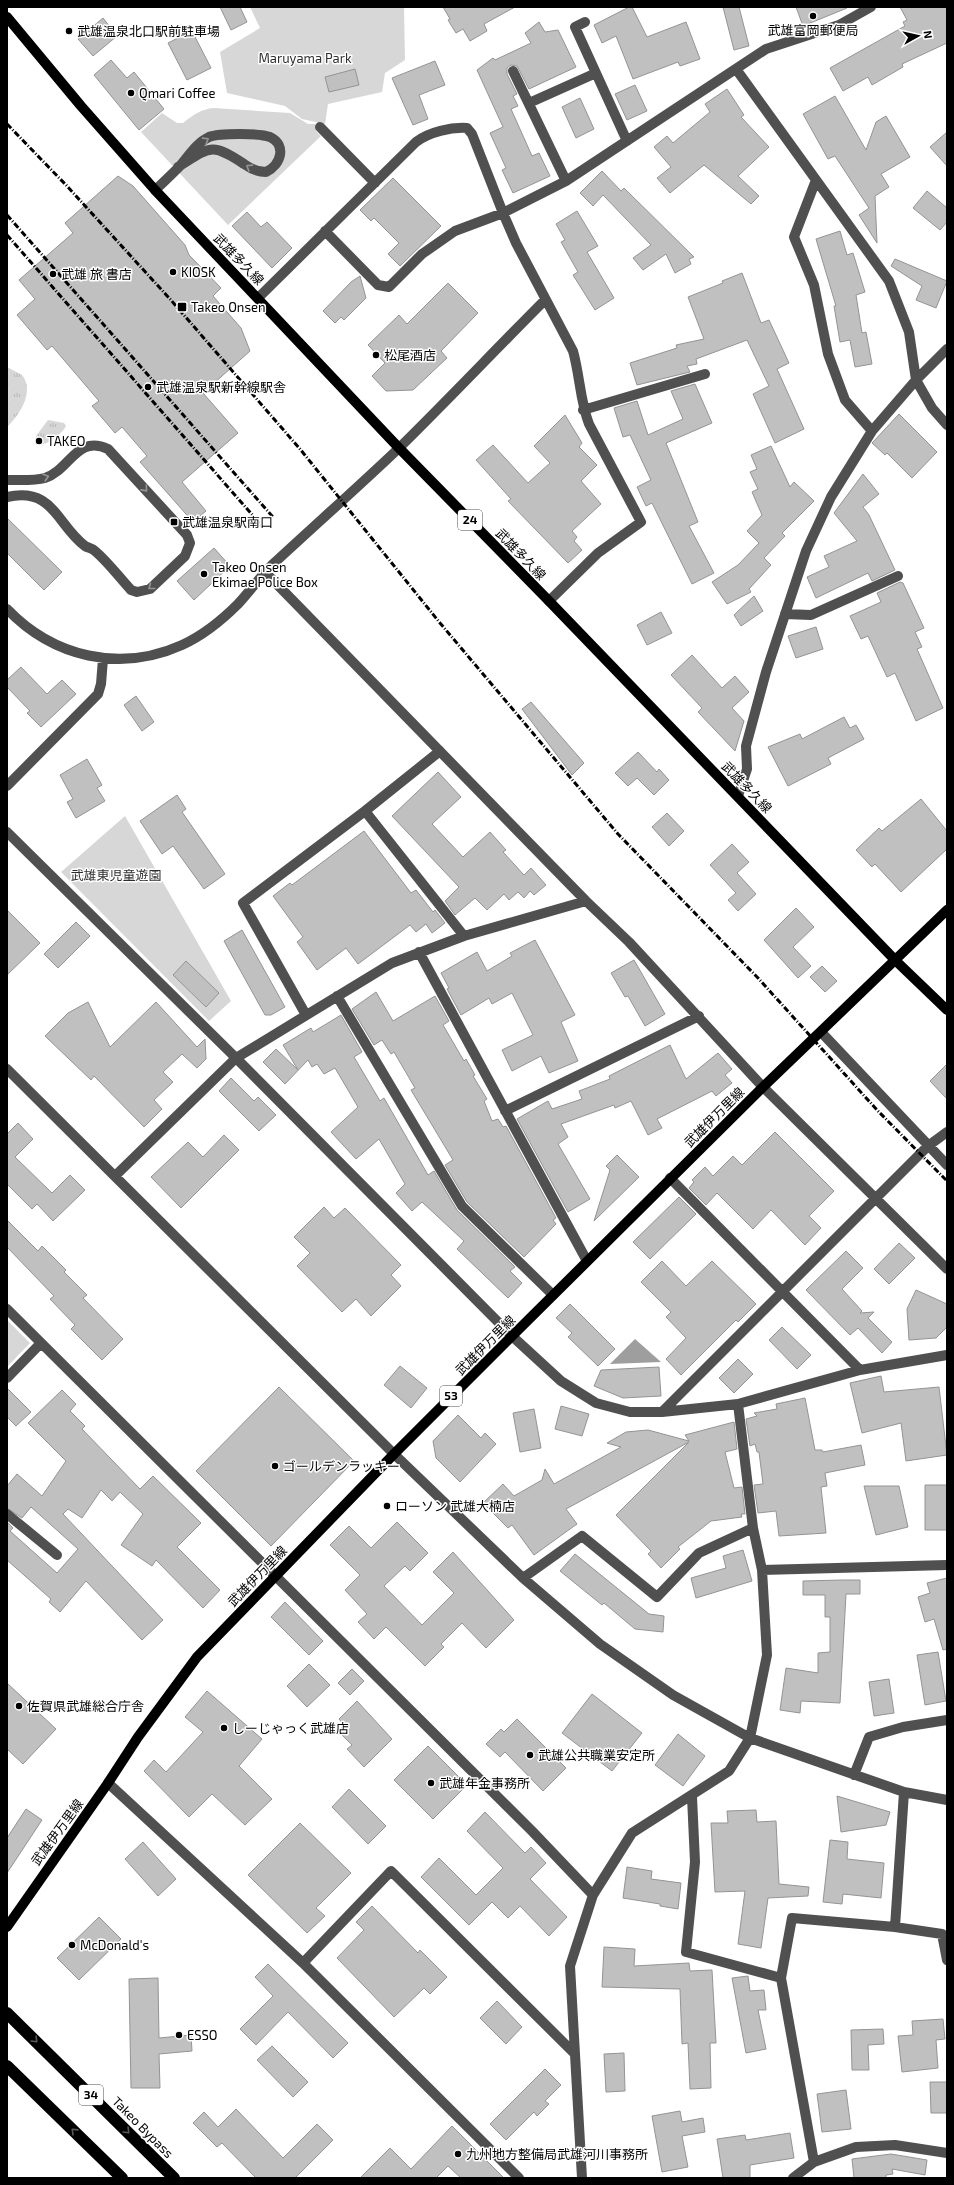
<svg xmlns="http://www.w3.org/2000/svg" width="954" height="2185" font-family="'Exo 2','Noto Sans JP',sans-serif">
  <defs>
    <pattern id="grass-tufts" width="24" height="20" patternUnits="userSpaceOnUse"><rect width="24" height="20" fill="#d7d7d7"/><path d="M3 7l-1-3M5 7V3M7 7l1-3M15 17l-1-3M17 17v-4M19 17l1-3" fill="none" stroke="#b7b7b7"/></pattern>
  </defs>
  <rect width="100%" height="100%" fill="#fff"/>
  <path fill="url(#grass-tufts)" d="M7,367L22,375C35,391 20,415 7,427Z
    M48,420L64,423L66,426C61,435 47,446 36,445V436Z"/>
  <path fill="#d7d7d7" d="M250,7H404L405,60L385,73L382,92L328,104L325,124L302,119L285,106L227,93L220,52L260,28Z
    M214,108L290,113L308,124H315L316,131L321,136L228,225L141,132L162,113L177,123H183C193,115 201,109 214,108Z
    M125,816L231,1001L209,1021L61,872Z
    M7,1320L30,1343L7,1367Z"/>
  <path fill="#9e9e9e" d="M635,1339L661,1362L610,1364Z"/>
  <path fill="#c0c0c0" stroke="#949494" d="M220,7H240L247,22L231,30Z
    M443,7H515L484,24L487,31L470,41L463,29L456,33L448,20L450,19Z
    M629,7H632L647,37L686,22L700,59L680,66L678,62L633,79L616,36L602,43L594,25Z
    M723,7H739L749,46L734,50Z
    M796,7H847V8L803,26Z
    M900,7H947V43L902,64L903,67L872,85L868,77L843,91L830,68L905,26L903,22L907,20Z
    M103,18L117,36L93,56L78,39Z
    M539,22L545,32L558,30L576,67L529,89L517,66L511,65L507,68V74L517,94L513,96L518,106L511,109L532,156L539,153L550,176L513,193L502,170L506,168L490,133L503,127L477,70L493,58L495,60L531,43L525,33Z
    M192,31L211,68L187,80L168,43Z
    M111,60L127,78L134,72L164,109L139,130L94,75Z
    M435,61L445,85L419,95L428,119L413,125L392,78Z
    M355,69L359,85L329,92L325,77Z
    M635,85L647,111L627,120L615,94Z
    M727,89L744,115L741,117L769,147L738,176L759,196L751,204L704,165L670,193L657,178L671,167L654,147L667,136L673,143L710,112L705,104Z
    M835,96L866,150L876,122L886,116L910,157L881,174L889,187L875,196L877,243L859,215L869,208L835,156L828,159L803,114Z
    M580,98L594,129L576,138L562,107Z
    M947,132V166L930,147Z
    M602,171L621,191L624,188L694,257L689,259L691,264L675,273L666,254L643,270L633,258L651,245L603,195L593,206L580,193Z
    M118,176L133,186L185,245L189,255L221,288L213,296L241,328L250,351L203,393L238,433L182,482L206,511L193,522L140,462L147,456L122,427L115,433L92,406L99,401L52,346L47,350L17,315L35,299L19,280L73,233L65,223Z
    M393,178L441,226L400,266L388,254L399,243L374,218L371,221L360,210Z
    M927,191L947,208V222L940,230L913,208Z
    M577,211L598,246L587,252L614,298L595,310L573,275L578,272L561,242L565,240L556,224Z
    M247,212L261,227L267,222L292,248L272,268L232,226Z
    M840,231L847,255L853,253L865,292L856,295L862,333L866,332L872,364L855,367L850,340L840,342L834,306H836L816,239Z
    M895,259L947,281L936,308L916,300L922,286L891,266Z
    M742,273L761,323L769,320L789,363L777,369L804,429L775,443L753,394L769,386L747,340L696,359L697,364L687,366L690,372L637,385L630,363L677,348L676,345L704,339L688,297L723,283L722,281Z
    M360,276L366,298L344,320L341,317L335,323L323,311L351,282Z
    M448,283L478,313L441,351L447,358L413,390L386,391L372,376L385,363L368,345L399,315L407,324Z
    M695,384L712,423L666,443L698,522L689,526L714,573L692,584L652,503L646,506L637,487L651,480L630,435L623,437L614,408L637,401L648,435L683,419L671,391Z
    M899,414L937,452L912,478L887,453L885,455L872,443Z
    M565,415L582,443L579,447L597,465L581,481L601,504L572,531L577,537L574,541L582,550L568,563L508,501L511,499L476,460L493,445L528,483L550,463L534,446Z
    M771,446L790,487L794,482L814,501L782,533L785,536L764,558L771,565L749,589L751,592L727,604L712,582L738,565L759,543L747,531L762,515L752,492L758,489L750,472L757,469L751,455Z
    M863,474L879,494L863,507L869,515L895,570L872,581L868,573L816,598L807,577L829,567L824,556L857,541L834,513Z
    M7,518L62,572L44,590L7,553Z
    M214,548L230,566L194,600L177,581Z
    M900,582L903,583L924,628L915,632L922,647L917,649L943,708L916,721L895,673L887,677L868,636L861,639L850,616L881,602L877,593Z
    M754,596L763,611L741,626L734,615Z
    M661,612L672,633L647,645L637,625Z
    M816,627L823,649L796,658L788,636Z
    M692,655L722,688L735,676L749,692L732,708L744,721L735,751L698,712L702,708L671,675Z
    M21,667L47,694L62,680L76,694L41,727L27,713L30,711L7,687V680Z
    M136,696L154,722L142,731L124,705Z
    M531,702L584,763L572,775L522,709Z
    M844,717L850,728L856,725L864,739L828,758L831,764L788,786L768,747L800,734L802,739Z
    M638,752L657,772L659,769L669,780L654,795L637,778L628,786L615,773Z
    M87,759L102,785L97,788L105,801L76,818L67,802L73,799L60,775Z
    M438,772L461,797L432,824L463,857L490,832L506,850L503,852L524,875L531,868L546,885L534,895L530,891L524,898L518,892L509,900L504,894L487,910L475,898L455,915L445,901L459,887L392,816Z
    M177,795L186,809L182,812L225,874L204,889L173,846L162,854L140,821Z
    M921,799L947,831V849L901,892L875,864L872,867L856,850L879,828L882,831Z
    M667,813L684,831L669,846L652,827Z
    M364,831L411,893L416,890L433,912L435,910L445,923L432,933L426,924L416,932L410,925L358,964L346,948L317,970L297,942L303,937L273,896L290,883L292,885Z
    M732,844L749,862L737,873L756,894L738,911L728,900L736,893L710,865Z
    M796,908L814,927L793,947L811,966L798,978L764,940Z
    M7,910L40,943L7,975Z
    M76,922L90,936L58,968L44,954Z
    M242,930L285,1007L271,1015H265L224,941Z
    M535,940L575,1015L561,1022L578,1061L549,1073L541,1056L512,1071L502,1050L533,1035L512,993L492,1004L489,998L461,1015L447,989L449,988L441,973L477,952L487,971L512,956L510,953Z
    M634,960L665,1014L645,1026L628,996L625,997L611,973Z
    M186,961L219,993L206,1007L173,975Z
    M822,966L837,981L825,992L810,977Z
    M376,992L393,1021L435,996L449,1021L443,1025L464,1061L466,1059L475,1075L473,1076L487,1099L484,1101L492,1121L498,1119L503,1127L506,1126L556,1218L553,1220L556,1224L524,1257L467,1202L445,1165L453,1160L411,1090L415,1088L394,1052L391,1054L382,1040L374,1045L352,1009Z
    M88,1002L110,1047L156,1002L197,1047L205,1039L206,1059L197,1068L182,1054L163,1072L173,1082L154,1100L162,1109L144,1127L94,1076L91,1080L45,1036L68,1013Z
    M341,1015L362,1052L354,1057L380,1101L384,1098L428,1175L434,1171L457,1210L515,1267L510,1271L522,1283L508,1298L457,1249L464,1241L422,1202L412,1211L396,1193L405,1184L379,1139L356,1159L331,1132L358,1107L335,1068L324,1074L317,1064L312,1067L308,1060L285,1084L263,1062L276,1049L298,1070L283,1045L311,1028L313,1032Z
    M670,1045L686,1079L718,1053L732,1069L725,1075L732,1083L716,1096L712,1091L657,1119L662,1128L648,1135L631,1101L615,1108L614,1105L561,1124L568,1137L558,1144L590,1199L568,1212L517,1119L548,1101L552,1109L582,1099L579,1091L610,1079L609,1076Z
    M947,1064V1099L930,1081Z
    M231,1078L254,1101L258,1097L276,1115L259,1131L219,1091Z
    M18,1123L33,1139L15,1157L52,1193L70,1175L85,1190L53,1221L37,1204L32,1209L7,1184V1134Z
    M775,1132L834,1191L809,1216L821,1228L805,1245L771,1210L753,1229L717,1193L706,1205L689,1188L694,1182L692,1180L705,1167L713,1176L733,1156L742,1165Z
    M224,1135L239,1150L181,1208L151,1177L188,1142L203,1157Z
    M617,1155L639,1177L594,1221L610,1170L606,1166Z
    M679,1197L696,1214L650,1259L633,1242Z
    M324,1207L334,1218L345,1208L401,1265L391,1275L401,1286L371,1316L356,1299L342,1312L297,1266L310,1253L294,1237Z
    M7,1220L38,1251L42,1246L66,1270L64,1272L87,1295L83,1298L123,1339L102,1360L71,1329L75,1325L50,1299L54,1296L7,1247Z
    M899,1243L915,1258L889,1284L874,1269Z
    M846,1251L863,1268L842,1289L862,1311L860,1313L874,1312L868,1318L892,1342L882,1353L858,1328L850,1335L806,1290Z
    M662,1261L686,1286L712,1261L756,1304L738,1322L736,1320L681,1375L666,1359L686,1338L666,1317L671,1312L641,1282Z
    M916,1290L947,1304V1327L936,1338L909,1340L907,1309Z
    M570,1304L615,1349L598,1366L568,1337L572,1333L556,1318Z
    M782,1327L811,1355L797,1369L769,1340Z
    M738,1359L753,1374L734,1393L719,1378Z
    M400,1366L427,1388L411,1408L384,1385Z
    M659,1367L661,1396L623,1398L594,1386L601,1370Z
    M881,1376L884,1392L939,1387L947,1455L906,1461L901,1423L862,1433L850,1383Z
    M279,1387L354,1461L271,1546L196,1471Z
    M7,1388L31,1412L16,1426L7,1417Z
    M62,1390L76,1404L70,1411L85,1426L82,1429L140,1489L153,1476L201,1523L177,1547L220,1590L203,1608L156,1560L152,1566L121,1545L143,1514L120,1492L112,1501L101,1490L82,1518L68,1509L63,1514L163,1620L142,1640L86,1581L60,1612L49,1602L51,1599L7,1560V1522L13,1528L10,1531L57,1573L78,1549L31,1507L22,1518L7,1508V1486L17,1474L42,1496L66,1461L28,1423Z
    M805,1398L815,1450H822L823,1452L861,1445L865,1465L825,1473L827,1486L821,1487L826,1533L779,1536L776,1511L758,1513L754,1485L763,1484L759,1452H757L755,1444L750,1446L746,1419L757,1416L754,1413L777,1409L776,1404Z
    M561,1406L589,1414L582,1436L555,1429Z
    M534,1409L541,1448L520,1452L513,1413Z
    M458,1415L481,1438L485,1433L496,1444L460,1482L436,1458L433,1441Z
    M734,1422L737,1449L725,1452L734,1488L742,1487L745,1514H741L742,1517L711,1521L678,1547L680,1549L661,1568L648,1554L651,1551L616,1515L689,1442L566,1509L577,1524L534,1555L512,1525L508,1528L483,1503L503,1484L514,1496L542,1480L545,1469L554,1484L621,1447L607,1443L626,1432L648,1430L689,1441L685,1435Z
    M925,1485H947V1530H925Z
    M864,1486H899L908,1527L876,1535Z
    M397,1522L428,1553L410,1571L405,1566L384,1586L422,1625L454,1593L433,1572L453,1552L514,1620L486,1648L462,1623L441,1644L444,1647L425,1666L386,1627L374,1639L358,1622L367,1614L345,1590L360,1575L330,1545L349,1526L371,1548Z
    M743,1550L752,1581L696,1598L691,1578L726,1568L723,1556Z
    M575,1554L649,1614L664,1616L663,1632L635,1629L604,1603L602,1605L560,1571Z
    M947,1578V1649L943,1650L934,1619L925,1622L918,1597L930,1593L927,1583Z
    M842,1580H860V1594H846L840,1703L801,1701L800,1713L780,1710L786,1668L818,1673V1653L830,1652V1617H825V1595H803V1581Z
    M285,1602L323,1641L309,1655L271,1617Z
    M938,1652L946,1701L925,1705L917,1655Z
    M309,1664L330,1685L307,1707L287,1686Z
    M352,1669L364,1681L350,1695L338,1683Z
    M889,1679L894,1713L874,1716L869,1682Z
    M7,1683L56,1729L23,1764L7,1749Z
    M207,1691L262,1739L239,1766L272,1799L245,1825L212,1794L189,1817L144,1771L154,1760L166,1772L203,1732L185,1717Z
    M592,1694L642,1733L612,1771L562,1733Z
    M357,1701L392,1739L364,1767L347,1749L352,1745L338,1731L344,1725L339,1719Z
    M517,1719L566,1768L543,1791L505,1752L500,1757L486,1744L501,1729L504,1732Z
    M678,1734L705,1756L683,1786L655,1765Z
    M428,1746L467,1785L433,1819L394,1780Z
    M349,1789L386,1826L368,1844L332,1807Z
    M837,1796L890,1812L886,1825L841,1832Z
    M26,1809L42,1820L7,1873V1838Z
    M756,1810L757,1822L776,1821L779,1884L809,1887L808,1896L768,1898L761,1948L738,1944L745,1891L715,1892L711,1823H728L727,1811Z
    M485,1812L525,1853L531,1847L546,1863L530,1879L567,1917L549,1936L520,1906L508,1918L492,1902L469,1925L421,1877L439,1858L476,1895L503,1868L467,1831Z
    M300,1823L351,1873L316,1908L325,1916L307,1933L248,1875Z
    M830,1840L848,1842L847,1859L884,1863L881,1898L843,1894L842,1904L823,1902Z
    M143,1842L176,1879L158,1896L125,1859Z
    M627,1867L652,1871L651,1879L681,1883L678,1909L660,1906V1904L623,1898Z
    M372,1906L418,1953L420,1950L447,1977L430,1994L424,1988L394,2017L337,1958L364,1930L356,1922Z
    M99,1917L121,1939L79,1980L57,1958Z
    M604,1947L635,1949L634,1966L689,1963L690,1971L712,1970L716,2043H710L711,2088L690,2089L688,2043L682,2044L680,1989L602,1987Z
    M268,1964L348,2043L333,2058L288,2012L256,2045L240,2029L273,1996L255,1977Z
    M748,1976L750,1991L764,1990L766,2010H758L766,2049L746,2053L732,1978Z
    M158,1978L159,2038L191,2035L192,2051L159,2054L160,2088H131L129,1979Z
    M497,2001L522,2027L506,2044L480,2018Z
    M943,2019L945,2039L936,2040L938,2068L902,2072L898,2036L913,2035L912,2021Z
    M883,2029L884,2044L868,2045L869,2070H852L851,2030Z
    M272,2046L308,2082L293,2097L257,2060Z
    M624,2053L625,2091L606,2092L604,2054Z
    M545,2069L561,2085L545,2101L549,2104L537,2116L534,2112L506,2140L490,2124Z
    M930,2082H947V2113H931Z
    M846,2090L851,2129L822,2132L817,2094Z
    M236,2109L283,2158L317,2124L333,2140L295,2178H256L222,2143L217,2147L193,2123L204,2112L218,2127Z
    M680,2111L682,2122L703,2118L705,2132L682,2136L688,2167L662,2172L652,2116Z
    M452,2126L504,2178H461L448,2166L436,2178H360L390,2148L411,2169Z
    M790,2133L794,2158L750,2165V2178H723L717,2139L745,2135L746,2140Z
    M891,2154L927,2160L925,2175L892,2169L893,2174L886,2175V2178H854L852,2159Z"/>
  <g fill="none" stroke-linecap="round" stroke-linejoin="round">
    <path stroke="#505050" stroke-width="10" d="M585,22L575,27L627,141
      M736,69L889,281L909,332L916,380L932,408L947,425
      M513,71L566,181
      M529,103L596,73
      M320,127L375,183
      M816,180L794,237L814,285L828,354L845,400L872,431
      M155,190C163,183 171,175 179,167C188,157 196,143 209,137C219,133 260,133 270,137C287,145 281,165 266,172C257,172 251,169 244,164C211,142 210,147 178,167
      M258,298L416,142C429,132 451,127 467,128L472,134L503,213L455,231L422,254L389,287L378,285L325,231
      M583,410L705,374
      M7,480C19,480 34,481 45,478C70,470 77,434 108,449L187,535L190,543L185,556L150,589L137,592L131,590C119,577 108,562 95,551C92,548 88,548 85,546C56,524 54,487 7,497
      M265,572L586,901L629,942L763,1087L947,1269
      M549,601L598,553L641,522L589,424C580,401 580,376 573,351L516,243L503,213L566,181L766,49L839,25L871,7
      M7,609C53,657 120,673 182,645C204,635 221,621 238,604C250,591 260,577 272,565C314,526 357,488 398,449C448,400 496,349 545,300
      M785,614L811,615L898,576
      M7,786L98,694L101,684L103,659
      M738,796L747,769L746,746L766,672L806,551L831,497L872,431L916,380L947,349
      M365,811L464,936
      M7,832L236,1058L512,1336L561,1381L596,1403L630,1412H662L928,1146L947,1132
      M419,952L587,1261
      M337,996L462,1206L553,1295
      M306,1015L243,903L365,811L440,751
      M821,1032L947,1165
      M7,1069L394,1454L523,1578L600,1644L673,1695L750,1738L904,1792L947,1800
      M505,1111L699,1016
      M115,1176L236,1058L392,963L464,936L586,901
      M670,1178L860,1370
      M7,1309L532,1831L593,1895
      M7,1378L41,1343
      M738,1404L860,1370L947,1355
      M662,1412L738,1404L753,1528
      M7,1514L57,1555
      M762,1570L947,1565
      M523,1578L582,1536L657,1597L699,1553L753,1528L762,1570L767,1655L750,1738L729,1771L632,1833L593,1895L570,1966L582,2178
      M854,1775L869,1737L903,1727L947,1720
      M108,1783L303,1963L519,2178
      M692,1797L695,1862L686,1952L781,1978
      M895,1927L904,1792
      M303,1963L391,1871L573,2052
      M814,2162L781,1978L792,1918L895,1927L942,1934L947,1960
      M793,2178L814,2162L856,2147L895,2145L947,2153"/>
    <path stroke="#000" stroke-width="10" d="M7,17L81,106L155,190L399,448L549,601L896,961L947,1010
      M7,1927L108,1783L138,1737L197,1657L394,1454L512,1336L763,1087L947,910"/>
    <path stroke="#000" stroke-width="12" d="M7,2013L174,2178
      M7,2066L122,2178"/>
    <path stroke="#000" stroke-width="3" stroke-dasharray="6 2 1 2" stroke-linecap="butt" d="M7,124L66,185L170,299L300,449L440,623L618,834L758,978L877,1110L947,1181
      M7,215L273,517
      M7,235L263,527"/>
  </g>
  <defs><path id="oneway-chevron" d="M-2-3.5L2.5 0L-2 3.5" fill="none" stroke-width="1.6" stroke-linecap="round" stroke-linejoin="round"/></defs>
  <g stroke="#969696">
    <use href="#oneway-chevron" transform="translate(206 140) rotate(-32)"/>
    <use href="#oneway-chevron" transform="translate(249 167) rotate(-148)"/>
    <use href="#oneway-chevron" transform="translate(46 477) rotate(-17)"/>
    <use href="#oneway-chevron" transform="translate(145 489) rotate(48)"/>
    <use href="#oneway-chevron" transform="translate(151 587) rotate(142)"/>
  </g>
  <g stroke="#595959">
    <use href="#oneway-chevron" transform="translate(35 2040) rotate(45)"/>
    <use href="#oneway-chevron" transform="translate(74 2131) rotate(-136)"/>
    <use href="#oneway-chevron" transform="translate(127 2131) rotate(45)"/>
  </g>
  <g fill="#000" stroke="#fff" stroke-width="1.5">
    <circle cx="813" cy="16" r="4"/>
    <circle cx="69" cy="31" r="4"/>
    <circle cx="131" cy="93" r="4"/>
    <circle cx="173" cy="272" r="4"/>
    <circle cx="53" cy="274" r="4"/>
    <rect x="177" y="302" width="10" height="10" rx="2"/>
    <circle cx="376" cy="355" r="4"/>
    <circle cx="148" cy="387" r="4"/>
    <circle cx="39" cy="441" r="4"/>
    <rect x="170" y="518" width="8" height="8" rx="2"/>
    <circle cx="204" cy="574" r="4"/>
    <circle cx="275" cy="1466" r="4"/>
    <circle cx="387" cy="1506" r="4"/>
    <circle cx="19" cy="1706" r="4"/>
    <circle cx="224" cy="1728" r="4"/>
    <circle cx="530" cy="1755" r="4"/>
    <circle cx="431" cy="1783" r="4"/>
    <circle cx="72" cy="1945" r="4"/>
    <circle cx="179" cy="2035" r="4"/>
    <circle cx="458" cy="2154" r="4"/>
  </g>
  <g text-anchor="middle" stroke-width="3" stroke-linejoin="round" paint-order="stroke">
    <g fill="#fff" stroke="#4c4c4c" stroke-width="1">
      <rect x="458" y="510" width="24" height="20" rx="3"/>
      <rect x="440" y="1386" width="22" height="20" rx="3"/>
      <rect x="79" y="2085" width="24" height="20" rx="3"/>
    </g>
    <g font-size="12" font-weight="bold" fill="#000">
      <text x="470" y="524">24</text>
      <text x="451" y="1400">53</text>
      <text x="91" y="2099">34</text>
    </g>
    <g font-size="13" fill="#000" stroke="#fff" text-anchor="start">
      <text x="813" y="35" text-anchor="middle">武雄富岡郵便局</text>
      <text x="77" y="36">武雄温泉北口駅前駐車場</text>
      <text x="139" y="98">Qmari Coffee</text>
      <text x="181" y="277">KIOSK</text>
      <text x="61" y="279">武雄 旅 書店</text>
      <text x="191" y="312">Takeo Onsen</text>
      <text x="384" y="360">松尾酒店</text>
      <text x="156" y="392">武雄温泉駅新幹線駅舎</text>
      <text x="47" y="446">TAKEO</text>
      <text x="182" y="527">武雄温泉駅南口</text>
      <text x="212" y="572">Takeo Onsen<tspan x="212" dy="15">Ekimae Police Box</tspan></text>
      <text x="283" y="1471">ゴールデンラッキー</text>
      <text x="395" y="1511">ローソン 武雄大楠店</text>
      <text x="27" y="1711">佐賀県武雄総合庁舎</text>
      <text x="232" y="1733">しーじゃっく武雄店</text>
      <text x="538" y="1760">武雄公共職業安定所</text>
      <text x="439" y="1788">武雄年金事務所</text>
      <text x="80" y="1950">McDonald's</text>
      <text x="187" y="2040">ESSO</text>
      <text x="466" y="2159">九州地方整備局武雄河川事務所</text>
    </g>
    <g font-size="13" fill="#2e2e2e" stroke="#fff">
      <text x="305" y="63">Maruyama Park</text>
      <text x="116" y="880">武雄東児童遊園</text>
    </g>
    <g font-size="13" fill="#000" stroke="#fff">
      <text transform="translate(239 259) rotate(46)" y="5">武雄多久線</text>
      <text transform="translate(521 554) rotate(46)" y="5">武雄多久線</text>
      <text transform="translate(747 787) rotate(46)" y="5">武雄多久線</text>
      <text transform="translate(714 1117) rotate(-45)" y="5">武雄伊万里線</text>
      <text transform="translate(485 1345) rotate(-45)" y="5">武雄伊万里線</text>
      <text transform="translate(257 1576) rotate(-46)" y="5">武雄伊万里線</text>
      <text transform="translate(57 1832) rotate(-54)" y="5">武雄伊万里線</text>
      <text transform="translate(143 2127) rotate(45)" y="5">Takeo Bypass</text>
    </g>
  </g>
  <rect width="954" height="2185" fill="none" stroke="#000000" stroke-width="16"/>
  <g transform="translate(918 36) rotate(82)" stroke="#ffffff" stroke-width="3" paint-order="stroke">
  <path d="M0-3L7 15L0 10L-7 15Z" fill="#000000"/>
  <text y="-6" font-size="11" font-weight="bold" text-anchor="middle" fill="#000000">N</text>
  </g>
</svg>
